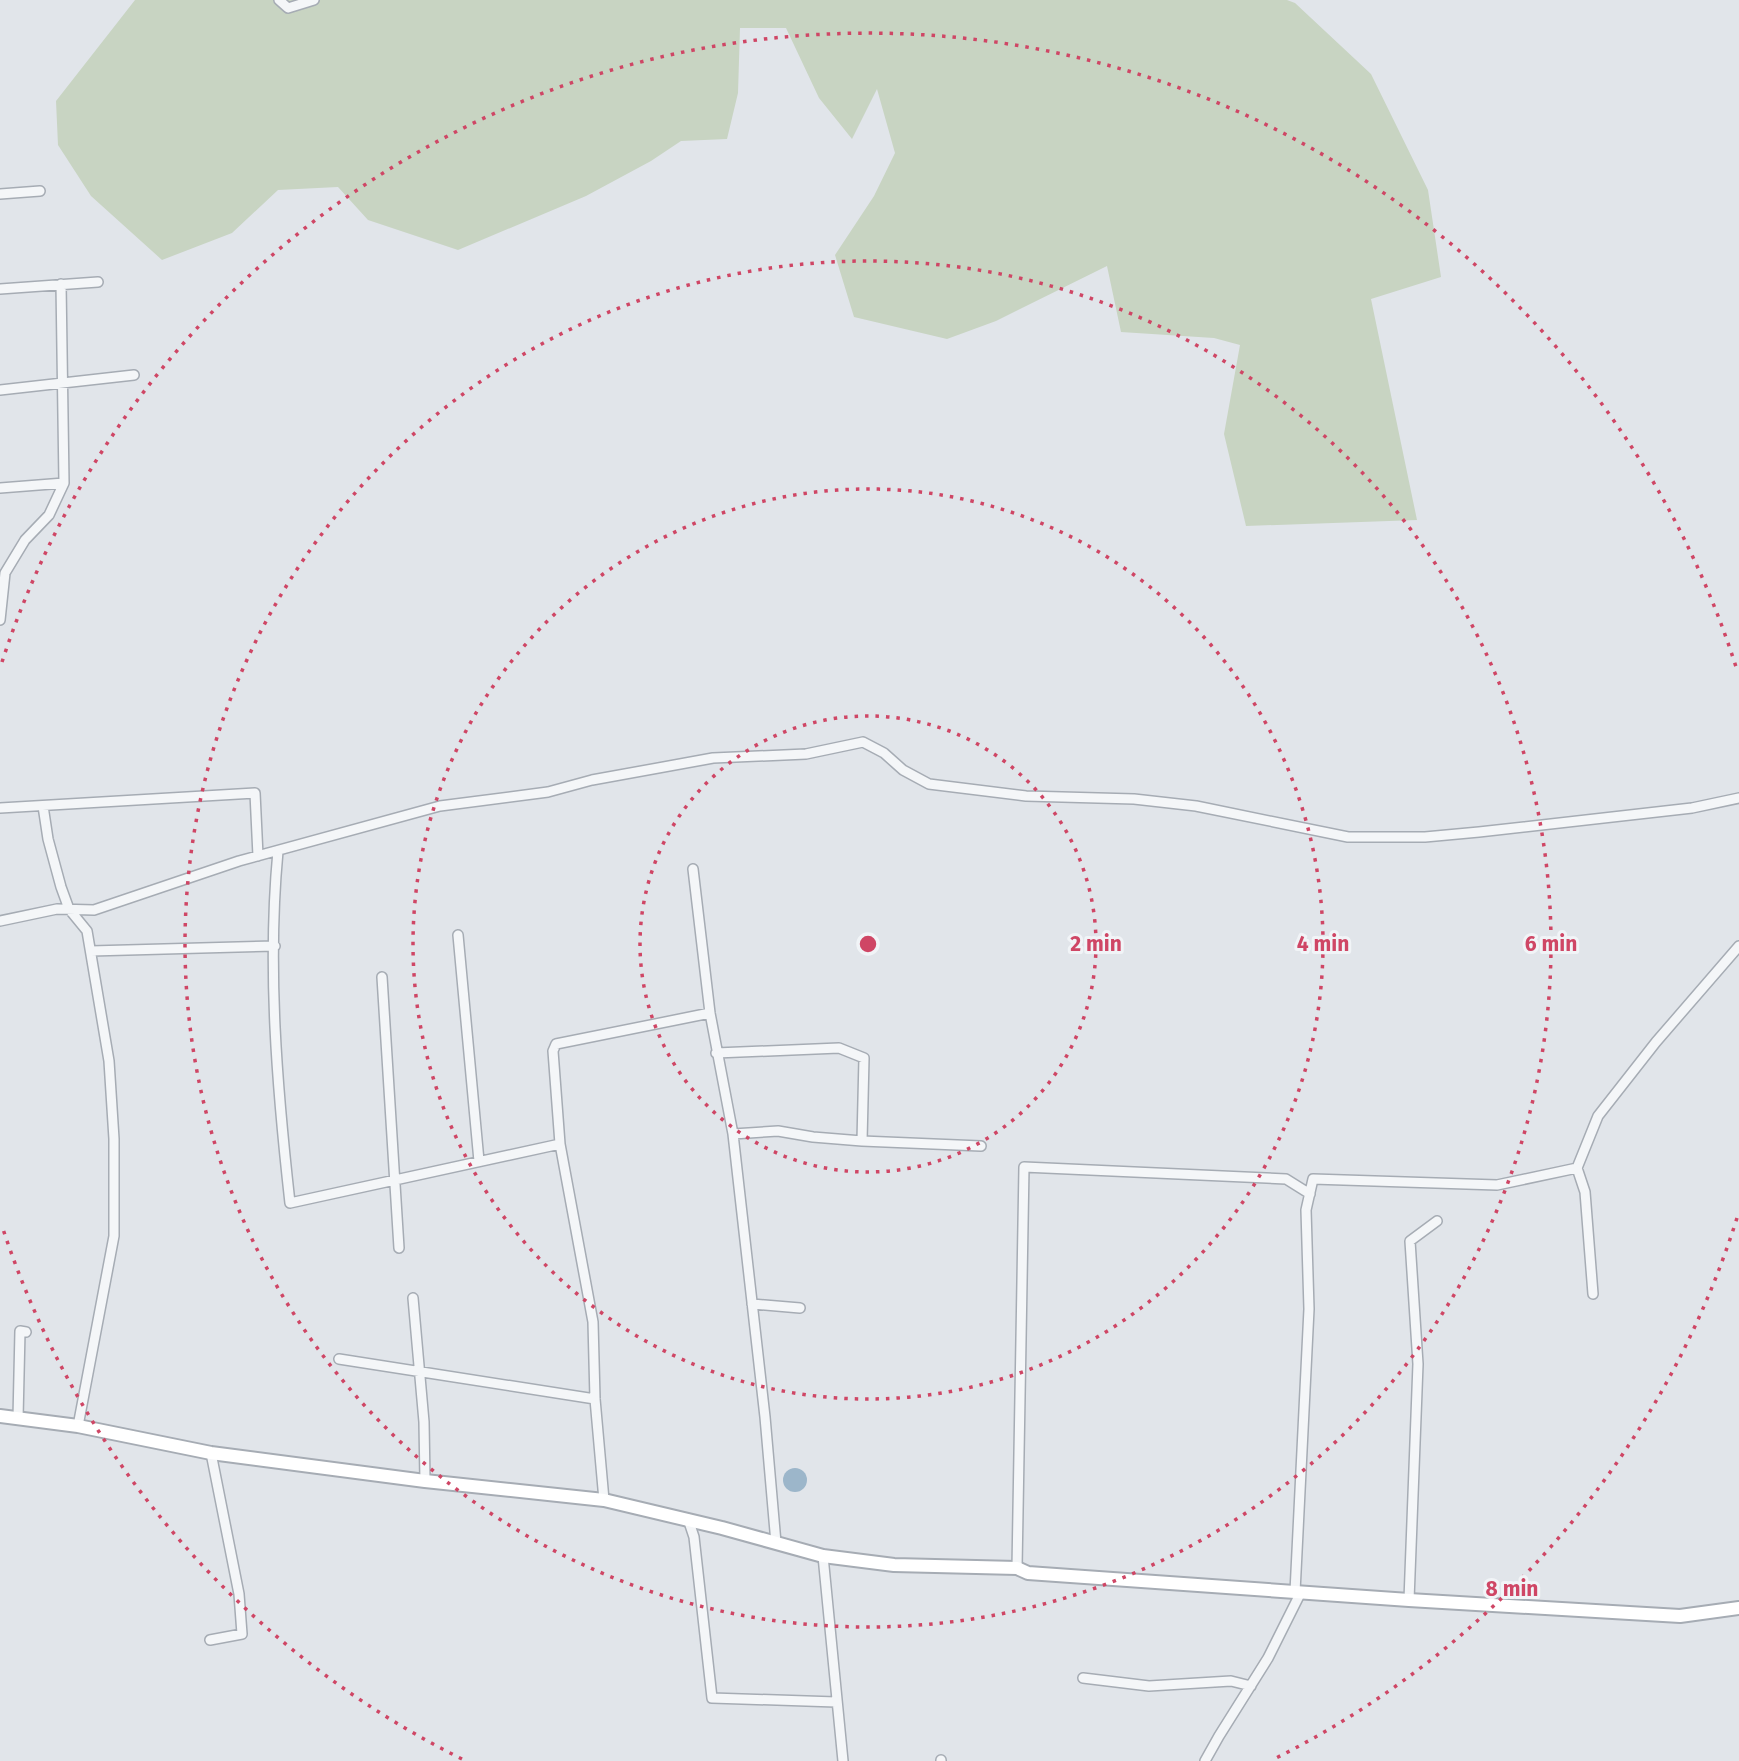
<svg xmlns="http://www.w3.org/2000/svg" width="1739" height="1761" font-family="'Fira Sans',sans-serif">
  <rect width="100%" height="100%" fill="#e1e5ea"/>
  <path fill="#c8d4c2" d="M135,0H1287L1295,3L1371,74L1428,190L1441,277L1371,299L1417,520L1246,526L1224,434L1240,345L1214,338L1121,332L1107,266L996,321L947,339L854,317L835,255L874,196L895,153L877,89L852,139L819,98L786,28H740L738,93L727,139L681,141L651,161L586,196L458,250L368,220L338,187L278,190L232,233L162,260L91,196L58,145L56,101Z"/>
  <path fill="#9cb6ca" d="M783 1480a12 12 0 1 1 24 0a12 12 0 1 1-24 0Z"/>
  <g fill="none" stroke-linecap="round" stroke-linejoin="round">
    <g stroke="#a6acb4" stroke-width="12">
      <path id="street" d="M279,0L288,8L314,0
        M0,194L40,191
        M0,289L98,282
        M0,390L134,375
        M0,488L64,483
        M0,620L5,573L25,540L49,515L64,483L61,284
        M43,806L48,839L61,887L69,909L87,931L109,1061L114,1139V1236L78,1426
        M0,808L255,793L258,856
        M278,851C267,967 277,1087 290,1203L560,1144
        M693,869L710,1013L733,1134L765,1417L776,1543
        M0,921L57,909L94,910L239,861L440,806L548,792L592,780L713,758L806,754L863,742L884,753L903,770L929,784L1026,796L1134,799L1196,806L1348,837H1425L1479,832L1692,808L1739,798
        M458,935L479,1161
        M91,951L275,946
        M382,977L399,1248
        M716,1053L839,1048L864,1058L862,1141
        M733,1134L778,1131L813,1137L862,1141L981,1146
        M1593,1294L1585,1192L1577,1168L1598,1116L1656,1042L1739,946
        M413,1298L424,1422L425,1481
        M752,1304L800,1308
        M339,1359L595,1399
        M18,1418L20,1331L26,1332
        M604,1500L595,1399L593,1322L560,1144L553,1051L556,1044L710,1013
        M688,1519L694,1537L712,1698L836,1702
        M823,1556L843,1761
        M1017,1568L1024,1167L1286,1179L1310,1194
        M1295,1592L1309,1309L1306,1210L1313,1179L1497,1185L1577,1168
        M1409,1600L1418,1364L1410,1241L1437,1221
        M210,1640L242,1634L239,1594L211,1453
        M1083,1678L1149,1686L1231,1681L1251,1686
        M941,1760V1761
        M1205,1761L1219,1736L1268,1658L1301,1592"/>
    </g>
    <g stroke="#a6acb4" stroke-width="16">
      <path id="secondary" d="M0,1416L78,1426L211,1453L425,1481L604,1500L722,1528L823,1556L894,1565L1017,1568L1028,1573L1409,1600L1680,1616L1739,1608"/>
    </g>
    <use href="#street" stroke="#f4f6f8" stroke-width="9"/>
    <use href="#secondary" stroke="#fff" stroke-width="12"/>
  </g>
  <g fill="none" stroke="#cf4665" stroke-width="3.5" stroke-dasharray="3.5 7">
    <circle cx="868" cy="944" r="228"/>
    <circle cx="868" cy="944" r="455"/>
    <circle cx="868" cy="944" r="683"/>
    <path d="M1737 1218A911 911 0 0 1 1274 1759M462 1759A911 911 0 0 1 2 1226M2 662A911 911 0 0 1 1737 670"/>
  </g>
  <circle cx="868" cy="944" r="10" fill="#cf4665" stroke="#f1f4f7" stroke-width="3.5"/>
  <g font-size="21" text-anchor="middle" font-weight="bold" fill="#cf4665" stroke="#f1f4f7" stroke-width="6" stroke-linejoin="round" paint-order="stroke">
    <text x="1096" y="951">2 min</text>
    <text x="1323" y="951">4 min</text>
    <text x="1551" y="951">6 min</text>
    <text x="1512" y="1596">8 min</text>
  </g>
</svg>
